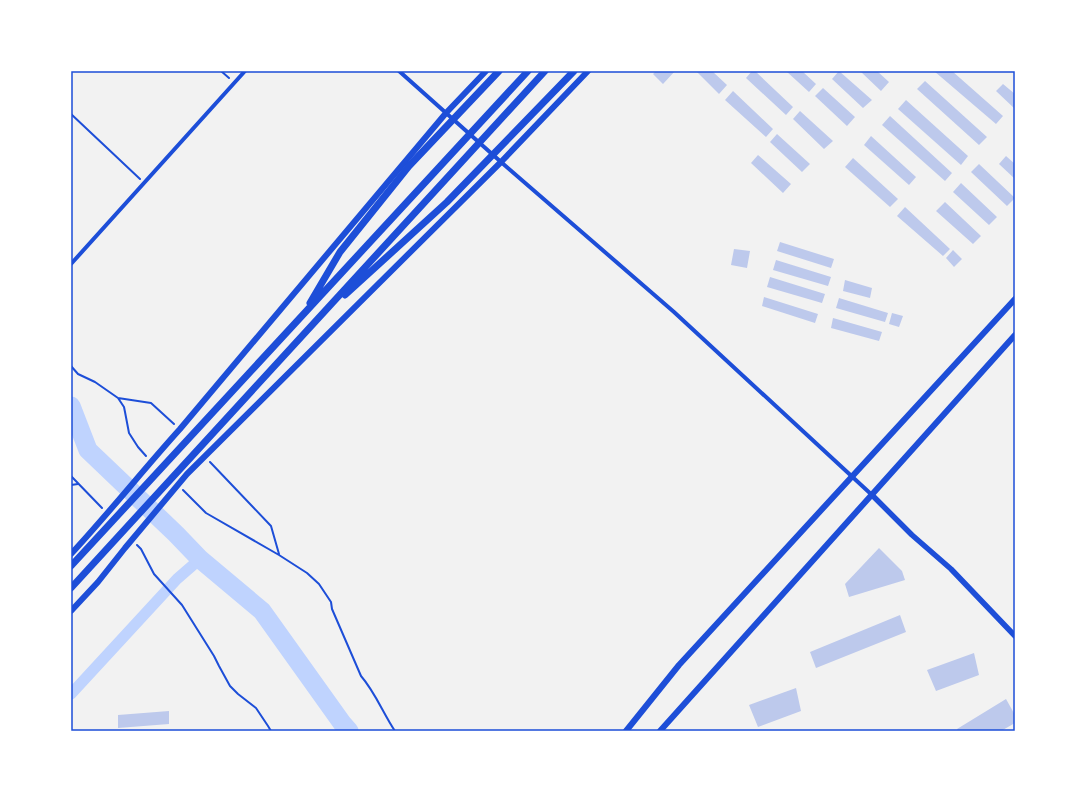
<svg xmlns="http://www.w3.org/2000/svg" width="1086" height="802" font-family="Manrope,sans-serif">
  <rect width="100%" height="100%" fill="#f2f2f2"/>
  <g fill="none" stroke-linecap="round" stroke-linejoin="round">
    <path stroke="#bfd3fe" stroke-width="11" d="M71,694L177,579L200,559"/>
    <path stroke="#bfd3fe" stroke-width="19" d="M71,406L88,450L176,534L200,559L262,611L342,723L349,731"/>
  </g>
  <path fill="#bdc9ec" d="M656,71H675L663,84L653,74Z
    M696,71H712L727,85L719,94Z
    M752,71H755L793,107L786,115L746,78Z
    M786,71H802L816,84L809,92Z
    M839,71L872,100L863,108L832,79Z
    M860,71H877L889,82L881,91Z
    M934,71H952L1003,116L996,124Z
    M925,81L987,137L979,145L917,89Z
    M1003,84L1015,94V109L996,91Z
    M823,88L855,117L847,126L815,96Z
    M733,91L773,129L766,137L725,100Z
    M906,100L968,156L961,165L898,109Z
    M800,111L833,141L824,149L793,119Z
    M890,116L952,173L945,181L882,125Z
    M777,134L810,164L802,172L770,142Z
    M871,136L916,177L909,185L864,145Z
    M758,155L791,184L783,193L751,163Z
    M1006,156L1015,164V179L999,164Z
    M853,158L898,199L890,207L845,167Z
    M979,164L1015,198L1007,206L971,172Z
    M961,183L997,217L989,225L953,192Z
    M945,202L981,236L973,244L936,211Z
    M905,207L950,249L943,256L897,216Z
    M780,242L834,259L831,268L777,251Z
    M734,249L750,251L747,268L731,265Z
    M953,250L962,259L954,267L946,258Z
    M776,260L831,277L828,286L773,270Z
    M770,277L825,294L822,303L767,287Z
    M845,280L872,288L870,298L843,291Z
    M764,297L818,314L815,323L762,306Z
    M839,298L888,313L885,322L836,308Z
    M892,313L903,316L899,327L889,324Z
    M833,318L882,332L879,341L831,328Z
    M879,548L902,571L905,580L849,597L845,584Z
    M900,615L906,632L816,668L810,652Z
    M974,653L979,675L936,691L927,670Z
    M796,688L801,711L758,727L749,705Z
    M1006,699L1015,715V723L1001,731H958L957,729Z
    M169,711V724L118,728V715Z"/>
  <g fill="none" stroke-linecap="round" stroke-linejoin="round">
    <path stroke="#1d4ed8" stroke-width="2" d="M221,71L229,78
      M71,114L140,179
      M71,366L78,374L95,382L118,398L124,407L125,412L129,433L138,447L146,456
      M118,398L151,403L174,424
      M210,462L271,526L279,554
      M71,476L102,508
      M71,485L78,484
      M183,490L206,513L279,555L307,573L319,584L331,602L332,609L361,676C375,692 383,713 395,731
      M137,545L141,549L154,574L182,605L214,656L219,666L230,686L238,694L256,708L268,726L271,731"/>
    <path stroke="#1d4ed8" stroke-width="4" d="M399,71L501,162L674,312L872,495
      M71,264L245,71"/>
    <path stroke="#1d4ed8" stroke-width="5.5" d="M872,495L912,535L951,569L1015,636"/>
    <path stroke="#1d4ed8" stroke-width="6" d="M71,554C109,513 143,470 180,429L446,113L486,71
      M71,611L98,582L125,548L187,474L501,162L588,71
      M626,731L679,665L1015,299
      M660,731L1015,335"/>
    <path stroke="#1d4ed8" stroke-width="7" d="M345,295L447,202L574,71
      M310,303L340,252L409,166L499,71
      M71,566L528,71
      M71,588L545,71"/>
  </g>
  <rect width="1086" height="802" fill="none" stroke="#ffffff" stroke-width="144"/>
  <rect x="72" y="72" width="942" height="658" fill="none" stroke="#1d4ed8" stroke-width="1.5"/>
</svg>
